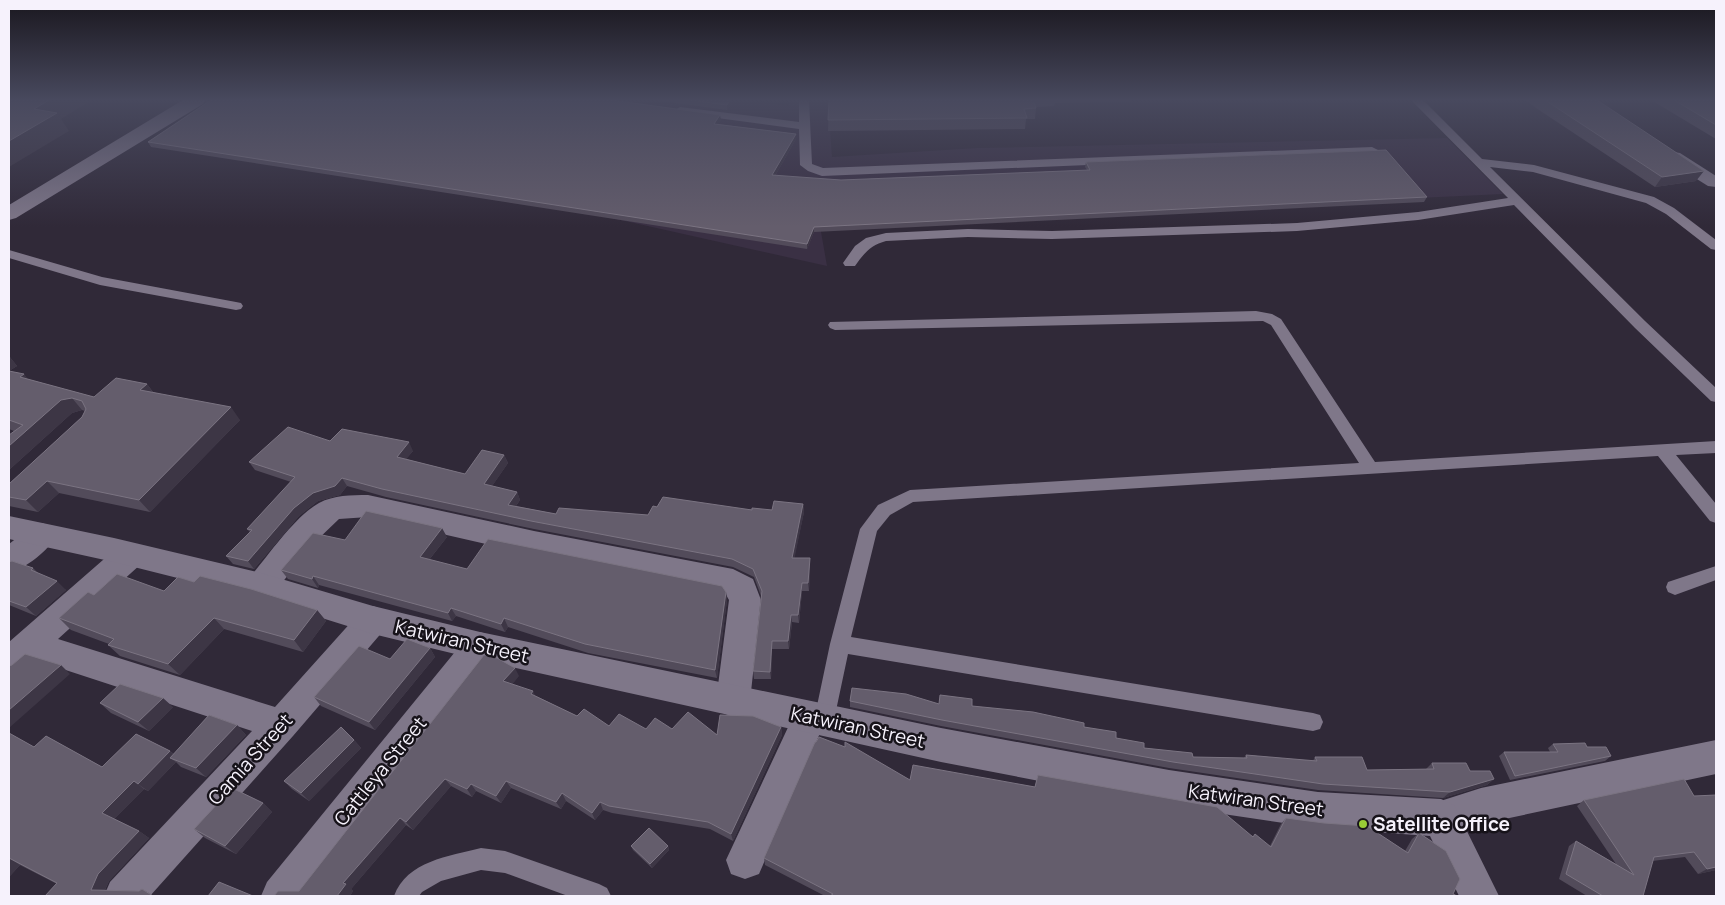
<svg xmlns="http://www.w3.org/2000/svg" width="1725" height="905" font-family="Manrope,sans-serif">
  <rect width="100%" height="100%" fill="#302938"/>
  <path fill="#3a3044" d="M220,100H744L789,106V100H828L832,157L977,148L1447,138L1503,194L820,226L827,266L567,208Z"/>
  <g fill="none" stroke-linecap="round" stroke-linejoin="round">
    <path fill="#7f7789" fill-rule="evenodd" d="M799,100H809L812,164L823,168L1372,147L1378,150L1372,153L822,176L808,171L800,165L799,129L680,113L675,110L680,107L799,122Z
      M1411,100H1423L1482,159L1534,165L1654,197L1674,208L1716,240V250L1711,249L1666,214L1646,203L1533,172L1490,167L1645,321L1716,388V402L1711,401L1635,328L1514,205L1418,220L1297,231L1052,239L968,237L886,241C871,245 864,253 855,266H845L843,263L855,246L866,238L886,233L968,229L1052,231L1297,223L1418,212L1508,198Z
      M9,250L102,277L236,302L241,303L243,306L241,309L236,310L100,285L9,258Z
      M1256,311L1272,314L1281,319L1375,462L1716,441V453L1676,455L1716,504V523L1710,521L1658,456L913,502L890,515L877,531L851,637L1313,713L1320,715L1323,722L1320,729L1313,731L848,654L834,720L831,727L824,729L817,727L814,720L830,644L860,529L878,505L910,490L1359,463L1271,325L1263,321L835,330L830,328L828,325L830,322Z
      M1716,566V580L1675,595L1668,592L1666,587L1668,582Z
      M481,848L505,851L599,884L607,888L611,896H568L505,873L481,870L441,881L422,892L419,896H394C407,861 449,856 481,848Z"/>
    <path fill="#7f7789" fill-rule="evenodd" d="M1674,152L1680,153L1716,176V187L1708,186L1668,161L1666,157L1668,153Z"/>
    <path fill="#7f7789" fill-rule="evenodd" d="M368,495L534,531L733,569L753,579L761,600L750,701L745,712L733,717L721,712L716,701L729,600L725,593L534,555L368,517L339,519L315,542L272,595L261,599L250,595L245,586L250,577C268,556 295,516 319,503C334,495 351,495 368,495Z
      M42,523L53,527L57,535C48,551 26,568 9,573V544L31,527Z
      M130,543L141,546L145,555L141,564L58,639L275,707L362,610L373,606L384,610L389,620L384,630L293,736L150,896H104L110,882L252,731L35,660L21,672L9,677V642L119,546Z
      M480,632L492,636L496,646L492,656L306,896H261L267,882L468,636Z
      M810,701L822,706L827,717L759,874L745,879L731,874L726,860L798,706Z
      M1716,740V774L1481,824L1441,837L1428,831L1422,818L1428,805L1481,788Z"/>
    <path fill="#7f7789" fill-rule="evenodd" d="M183,100H206L203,104L16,218L9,220V205Z
      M9,516L114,538L261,573L373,606L480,632L941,728L1169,770L1318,792L1441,799L1454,805L1499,896H1459L1430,836L1318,828L1169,806L941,762L480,660L373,634L261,599L114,562L9,539Z"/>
  </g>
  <path fill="#524b5a" d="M653,100H734L727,110Z
    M829,100H1131V102L1055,103L1054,106L1036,107V108L1035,119H1026L1025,129L828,131Z
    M1526,100H1597L1696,181L1655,187L1536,108Z
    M1651,100H1716V139Z
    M721,120L718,124L796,134V139L775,176L841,180L1087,170L1085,167L1086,162L1427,197L1424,202L814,232L807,249L151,147L148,142Z
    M9,356L17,366L9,371L24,374L27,379L94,397L147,384L153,392L240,420L150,512L59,493L38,512L9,506V484L82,417L85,411L82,410L72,413L9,470V436L14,431L9,429Z
    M330,441L413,451L406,459L465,474L504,455L508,463L492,486L517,492L520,500L516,506L556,514L648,515L657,507L772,510L803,504L804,512L794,558H810V566L809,591H802L799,623L792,622L789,649H772L771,679H754L753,671L761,596L754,577L733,567L534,529L386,497L347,486L340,495L318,501L299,516L254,569L233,564L226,556L250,532L247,529L291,482L255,470L249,462Z
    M447,537L429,560L467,569L726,592L727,600L717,678L588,653L508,627L505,632L456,616L452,621L319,585L318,588L288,579L281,570L345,540Z
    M9,562L33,568L38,573L66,590L36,616L9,605Z
    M194,582L317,610L326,621L303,652L224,629L180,675L120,656L108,645L109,644L71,630L59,618L94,595L164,591Z
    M430,648L435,657L375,730L321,706L314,697L390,659Z
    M519,676L512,684L536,696L577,716L609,726L646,729H672L717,735L781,727L782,735L733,841L710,829L612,813L603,810L595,820L566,801L561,809L511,788L501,803L476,791L472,797L451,786L413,830L406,825L351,889L353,891L350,896H274L299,891Z
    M850,701L972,706L1084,727L1144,748L1193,757L1244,758L1246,755L1313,761L1315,757L1367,770L1426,769L1432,763L1470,771L1494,779L1487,785L1443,798L1318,790L1169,768L941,726L850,707Z
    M100,703L173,707L149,731L111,713Z
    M209,715L237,725L246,735L206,777L181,767L176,762L148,791L144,789L114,819L139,831L149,838L109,881L105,890L139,891L142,889L154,896H45L57,884L20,865L9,877V733L34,747L46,736L102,767L136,734L170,751L174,754Z
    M354,740L361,748L309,801L292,789L284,781Z
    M1553,744L1587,747L1611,756L1605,761L1510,780L1499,756L1504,752H1550L1548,748Z
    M1038,775L1253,836L1270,846L1281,824L1286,818L1405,851L1412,839L1419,833L1453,894L1457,896H825L765,865L764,858L910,780L1035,787Z
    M1694,796L1716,870L1698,874L1685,857L1652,861L1643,896H1587L1559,879L1569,846L1576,841L1616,864L1577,806L1584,800Z
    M263,803L272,812L236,854L205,838L194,829Z
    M631,846H668L669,850L652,868L633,850Z"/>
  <path fill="#3d3645" d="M49,100H92L61,119L69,131L9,167V141L34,109Z
    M730,100H734L727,110V105Z
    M720,115L721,120L715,129L714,124Z
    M796,134V139L772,181V175Z
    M1704,171L1696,181L1655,187L1662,177Z
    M814,227V232L807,249V244Z
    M9,356L17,366L9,371Z
    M24,374L34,387L20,377Z
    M147,384L156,397L140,390Z
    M72,398L82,410L72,413L9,470V446L61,400Z
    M231,407L240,420L150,512L139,500Z
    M409,442L413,451L401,465L397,457Z
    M504,455L508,463L488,492L484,484Z
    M342,478L347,486L340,495L318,501L299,516L254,569L248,561L294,508L313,493Z
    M47,481L59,493L38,512L26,500Z
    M517,492L520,500L511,513L508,505Z
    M803,504L804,512L793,566L792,558Z
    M442,528L447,537L424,566L420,557Z
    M810,558V566L809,591L808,583Z
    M313,576L319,585L318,588L312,579Z
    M57,581L66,590L36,616L26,607Z
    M802,583V591L799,623L798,615Z
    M726,592L727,600L717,678L715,670Z
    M451,608L456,616L452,621L448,613Z
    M317,610L326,621L303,652L294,640Z
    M791,615L792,622L789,649L788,641Z
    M214,618L224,629L180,675L168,664Z
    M504,618L508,627L505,632L501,624Z
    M772,641V649L771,679L770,672Z
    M430,648L435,657L375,730L369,722Z
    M61,665L70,674L9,728V710Z
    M515,668L519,676L508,689L503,681Z
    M533,691L537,699L531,694Z
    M163,698L173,707L149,731L138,722Z
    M237,725L246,735L206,777L196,768Z
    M781,727L782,735L733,841L731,834Z
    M354,740L361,748L309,801L301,793Z
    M170,751L179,759L170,758L176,762L148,791L138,784Z
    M445,779L451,786L413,830L406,822Z
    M1494,779L1487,785L1443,798L1450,792Z
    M134,781L144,789L113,820L102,813Z
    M506,781L511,788L501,803L496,796Z
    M471,784L476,791L472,797L467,789Z
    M562,793L566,801L561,809L556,802Z
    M600,802L603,810L595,820L592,813Z
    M263,803L272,812L236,854L225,846Z
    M400,818L406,825L351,889L353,891L350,896H337L343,883Z
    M139,831L149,838L109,881L102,896L91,890L98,874Z
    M668,846L669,850L652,868L650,864Z
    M9,858L20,865L9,877Z
    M1716,867V870L1698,874L1707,869Z"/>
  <path fill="#645d6c" stroke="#7b7482" d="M9,100H49L34,109L57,113L9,141Z
    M211,100H611L720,115L714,124L796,134L772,175L841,180L1090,170L1086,162L1386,150L1427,197L814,227L807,244L148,142Z
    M690,100H730L727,105Z
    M829,100H1033L1036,108L1024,109L1027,118L828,120Z
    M1545,100H1597L1704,171L1662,177Z
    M1674,100H1716V125Z
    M9,371L24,374L20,377L94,397L116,378L147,384L140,390L231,407L139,500L47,481L26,500L9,497V484L82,417L86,409L82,401L72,398L61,400L9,446V435L23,425L9,420Z
    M288,427L330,441L342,429L409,442L397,457L465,474L482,450L504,455L484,484L517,492L508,505L556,514L559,508L648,515L653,506L657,507L663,497L752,510V508L772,510L774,501L803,504L792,558H810L808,583H802L798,615H791L788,641H772L770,672L753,671L762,591L753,569L732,559L531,521L382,489L342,478L335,486L313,493L294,508L248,561L226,556L252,530L247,529L295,477L249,462Z
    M366,511L442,528L420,557L467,569L488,539L722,586L726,592L715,670L585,644L504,618L501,624L451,608L448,613L313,576L312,579L281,570L313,533L345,540Z
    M12,561L33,568L31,570L57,581L26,607L9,601V562Z
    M117,574L164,591L178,577L194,582L200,576L251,589L317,610L294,640L214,618L168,664L108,645L114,639L59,618L88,592L94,595Z
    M407,639L430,648L369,722L314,697L359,646L390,659Z
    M25,654L61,665L9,710V666L12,665Z
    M484,655L497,658L515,668L503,681L533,691L531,694L577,716L584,709L609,726L619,714L646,729L655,718L672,729L688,712L717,735L720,715L753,716L781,727L731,834L708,822L609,806L600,802L592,813L562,793L556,802L506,781L496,796L471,784L467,789L445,779L406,822L400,818L343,883L346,884L337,896H274L278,891H299Z
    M120,684L163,698L138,722L100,703Z
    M852,688L906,694L939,704L940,695L972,699V706L1033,712L1084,723V727L1116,732V738L1144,743V748L1192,753L1193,757L1247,758L1246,755L1317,761L1315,757H1362L1367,770L1434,769L1432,763H1466L1470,771H1490L1494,779L1450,792L1323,784L1173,762L942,720L850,701Z
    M209,715L237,725L196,768L170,758Z
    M341,727L354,740L301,793L284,781Z
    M9,733L34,747L46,736L102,767L136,734L170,751L138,784L134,781L102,813L139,831L98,874L91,890L139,891L142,889L153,896H45L57,883L9,858Z
    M819,737L845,747V742L910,780L913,765L1035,787L1038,775L1217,807L1253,837L1255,834L1271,847L1286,818L1324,823L1367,826L1408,853L1419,833L1446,851L1460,879L1453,894L1457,896H830L833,894L764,858L815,742H816Z
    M1585,743L1587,747H1606L1611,756L1515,776L1504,752H1558L1553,744Z
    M1684,779L1694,796L1716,795V867L1707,869L1694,852L1654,857L1643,896H1603L1566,874L1576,841L1634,875L1584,800Z
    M232,788L263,803L225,846L194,829Z
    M649,828L668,846L650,864L631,846Z
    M219,882L253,896H208Z"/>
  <linearGradient id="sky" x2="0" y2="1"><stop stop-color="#1a171f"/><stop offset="0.44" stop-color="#48495e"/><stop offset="1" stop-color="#48495e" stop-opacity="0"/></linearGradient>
  <rect width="1725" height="227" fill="url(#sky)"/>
  <circle fill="#99cb36" stroke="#17131a" stroke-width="2" cx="1363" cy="824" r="5"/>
  <g text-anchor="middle" stroke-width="5" stroke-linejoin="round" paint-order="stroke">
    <g font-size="19" fill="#f6f2fc" stroke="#17131a">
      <text transform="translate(462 641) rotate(13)" y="7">Katwiran Street</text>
      <text transform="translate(858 727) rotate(12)" y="7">Katwiran Street</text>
      <text transform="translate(250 759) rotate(-48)" y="7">Camia Street</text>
      <text transform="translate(380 771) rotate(-51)" y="7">Cattleya Street</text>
      <text transform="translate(1256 800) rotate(8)" y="7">Katwiran Street</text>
    </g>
    <g font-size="19" font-weight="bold" fill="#f6f2fc" stroke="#17131a" text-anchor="start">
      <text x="1373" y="831">Satellite Office</text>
    </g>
  </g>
  <rect width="1725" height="905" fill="none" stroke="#f6f2fc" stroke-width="20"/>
</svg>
